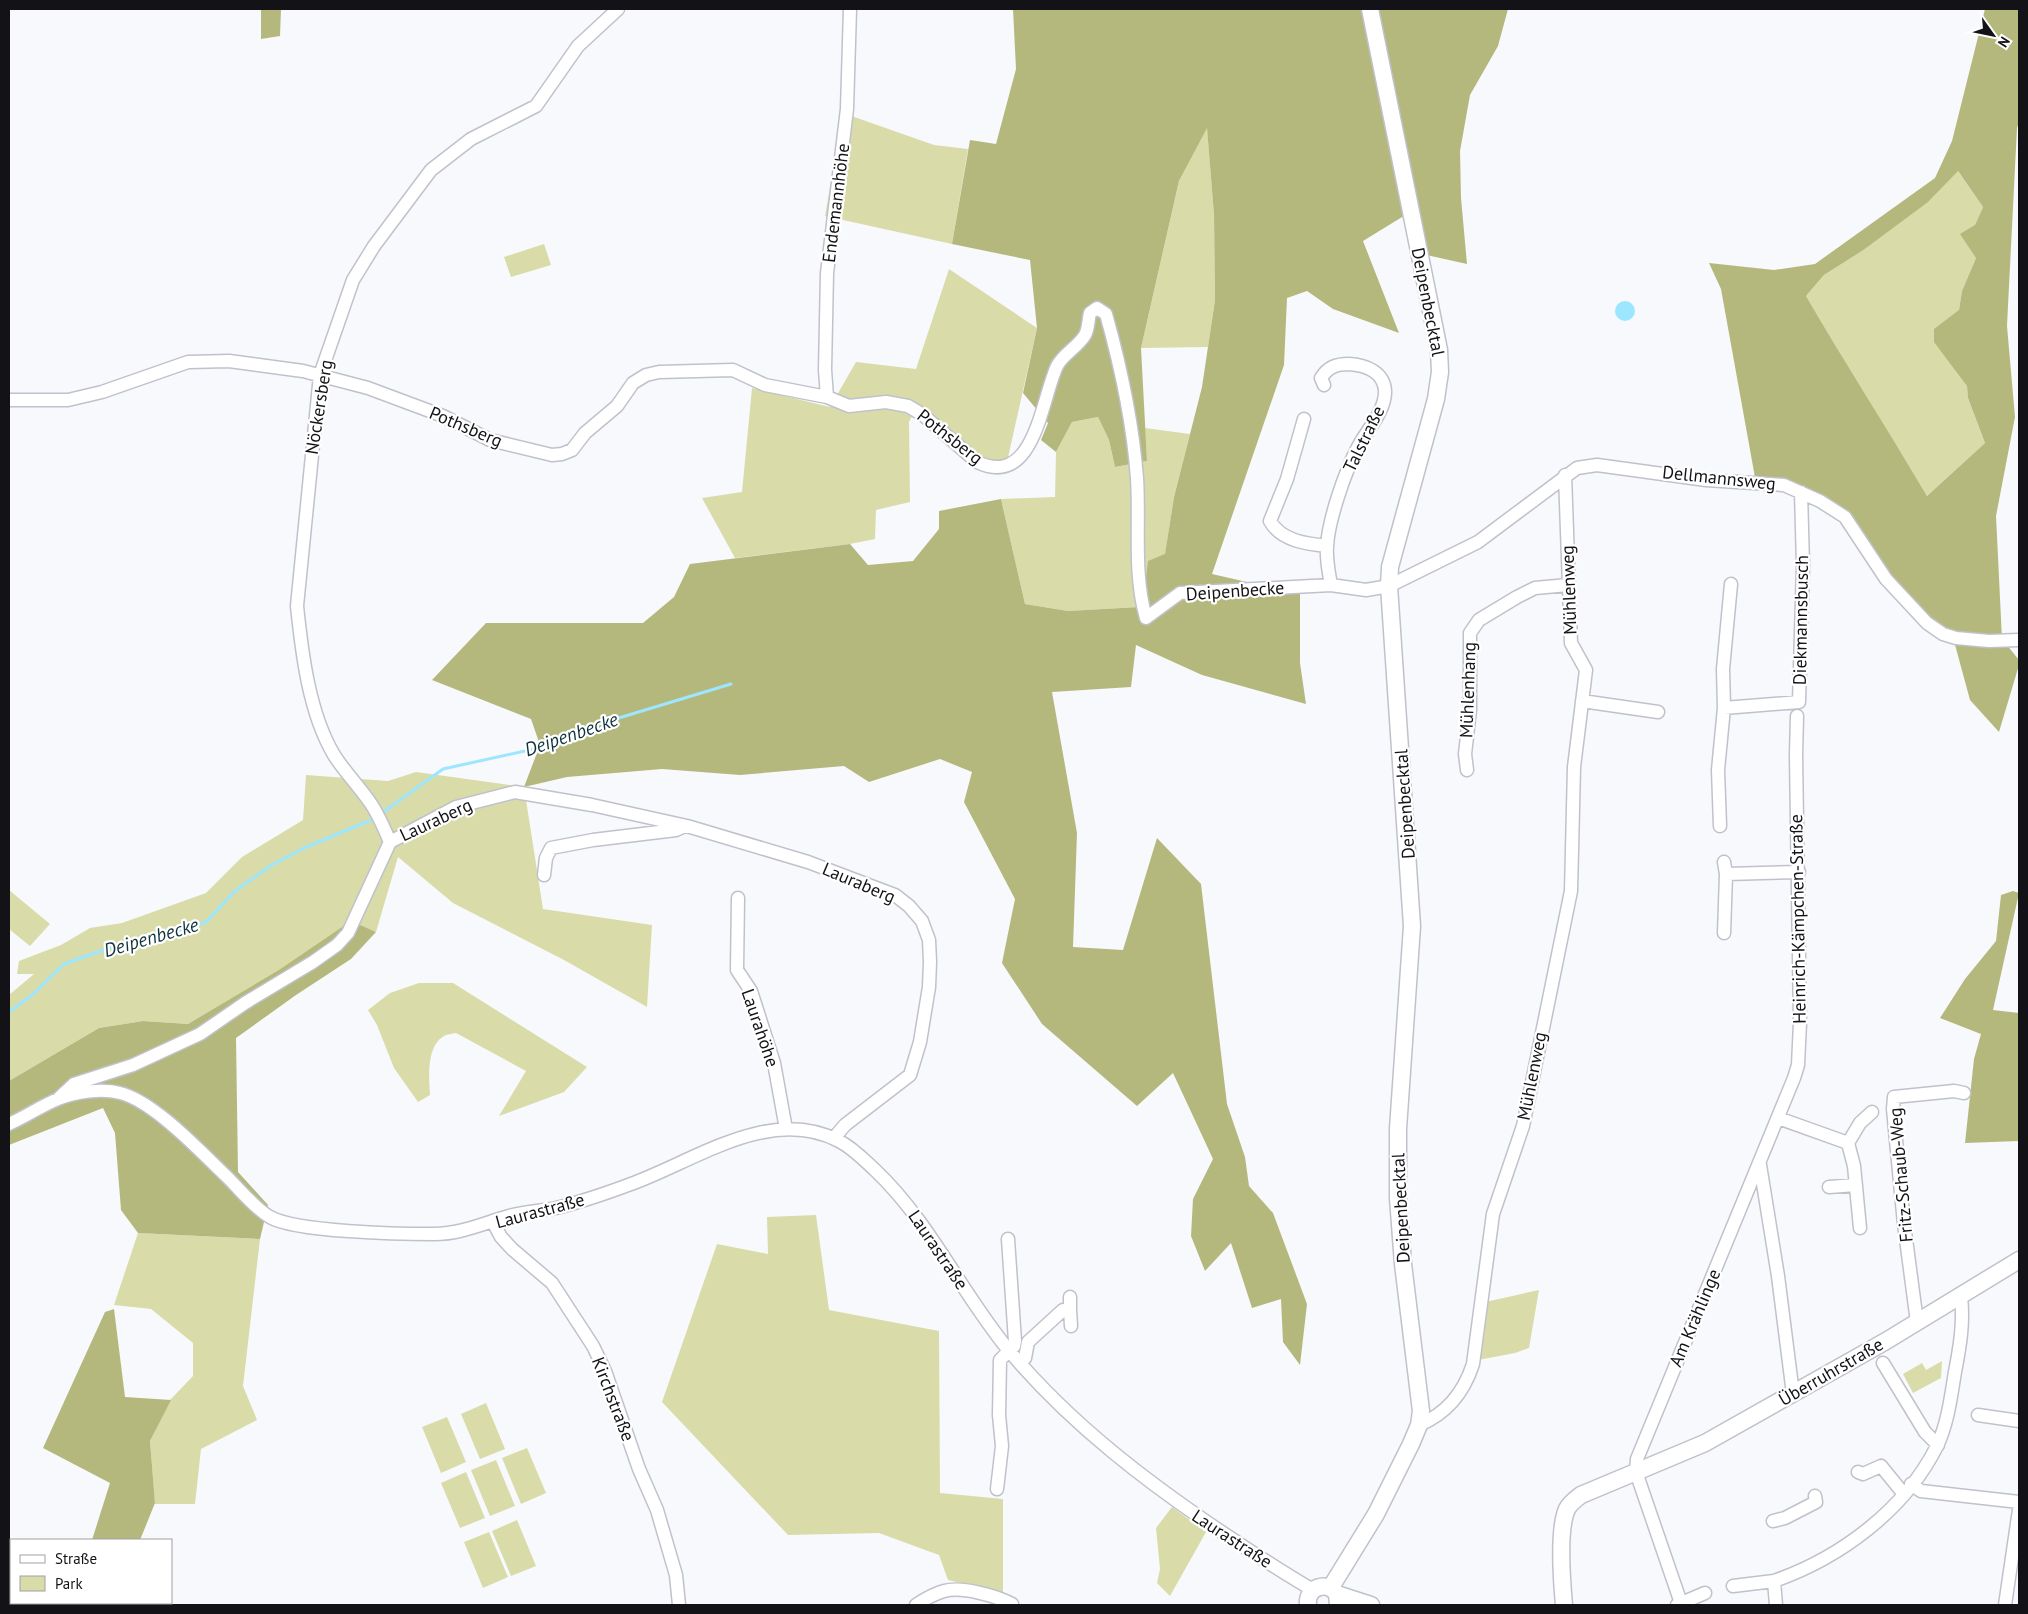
<svg xmlns="http://www.w3.org/2000/svg" width="2028" height="1614" font-family="'PT Sans',sans-serif">
  <rect width="100%" height="100%" fill="#f8f9fd"/>
  <path fill="#d9dca8" d="M843,113L934,145L968,149L952,244L825,216Z
    M1207,127L1214,215L1215,300L1208,347L1141,348L1179,181Z
    M1957,170L1983,207L1975,225L1976,258L1962,291L1959,310L1962,378L1967,386L1968,398L1985,443L1927,496C1887,429 1845,363 1806,296L1824,275L1862,251Z
    M544,244L551,265L511,277L504,257Z
    M949,269L1037,328L1007,462H985L914,412L909,422L910,502L876,510L875,539L850,544L735,558L702,498L742,492L752,388L830,407L856,362L916,369Z
    M1098,417L1109,440L1115,467L1147,461L1145,428L1190,434L1174,497L1165,555L1143,603L1139,607L1068,611L1025,604L1001,499L1055,497L1056,452L1072,422Z
    M416,772L524,787L543,909L652,925L647,1007L564,960L453,903L398,857L376,932L351,922L342,935L188,1024L143,1021L99,1028L9,1081V995L34,974H17L19,961L61,945L90,928L122,923L206,893L242,857L303,820L306,775L388,781Z
    M9,890L50,924L30,946L9,929Z
    M419,983H453L587,1067L564,1092L499,1116L526,1071L456,1033C452,1034 447,1034 444,1036C426,1046 429,1079 430,1095L418,1102L394,1068L377,1025L368,1010L390,993Z
    M816,1215L829,1310L939,1331L940,1493L1003,1499V1593L948,1580L939,1555L879,1533L788,1535L662,1402L717,1244L768,1254L767,1217Z
    M138,1233L260,1239L243,1386L257,1420L201,1449L195,1504H155L150,1441L170,1400L193,1376V1343L151,1309L114,1305Z
    M1539,1290L1529,1348L1515,1353L1478,1360L1485,1302Z
    M1942,1361L1941,1378L1913,1393L1903,1374L1922,1363L1926,1370Z
    M486,1403L505,1449L480,1459L461,1414Z
    M447,1417L466,1462L441,1473L422,1427Z
    M527,1448L546,1493L521,1504L502,1458Z
    M496,1460L515,1506L490,1516L471,1470Z
    M466,1472L485,1518L460,1528L441,1483Z
    M1172,1507L1206,1532L1170,1596L1157,1583L1160,1569L1156,1528Z
    M517,1520L536,1566L511,1576L492,1531Z
    M489,1532L508,1577L483,1588L464,1542Z"/>
  <path fill="#b5b87c" fill-rule="evenodd" d="M261,9H281L280,36L261,39Z
    M1013,9H1367L1407,214L1363,241L1399,333L1333,309L1307,291L1287,298L1284,365L1212,574L1300,594V663L1306,704L1202,675L1136,645L1131,687L1052,692L1077,833L1073,947L1123,950L1157,838L1201,884L1227,1104L1245,1157L1249,1186L1273,1213L1307,1304L1300,1365L1283,1342L1281,1299L1252,1308L1231,1243L1205,1271L1191,1236L1193,1199L1213,1159L1173,1073L1137,1106L1042,1024L1002,963L1015,899L964,802L972,772L940,759L869,782L844,766L740,775L662,769L567,777L524,787L540,745L531,719L432,680L486,623H643L674,597L690,564L850,544L868,565L913,561L939,529V511L1001,499L1025,604L1068,611L1139,607L1143,603L1148,561L1165,554L1174,497L1202,387L1215,300L1214,215L1207,128L1179,181L1141,348L1147,461L1115,467L1109,440L1098,417L1072,422L1056,452L1041,440L1048,423L1023,393L1037,328L1030,260L952,244L970,140L996,144L1016,69Z
    M1373,9H1508L1498,46L1470,95L1460,151L1461,198L1467,264L1422,254Z
    M1985,9H2019V122L2017,128L2007,326L2015,417L1996,516L2002,639L2019,660V665L1999,732L1970,700L1954,641L1928,621L1834,507L1756,483L1721,289L1709,263L1774,270L1815,264L1935,178L1952,141ZM1958,171L1983,207L1975,225L1960,234L1976,258L1962,291L1959,310L1934,329V342L1967,386L1968,398L1985,443L1927,496C1887,428 1845,363 1806,296L1824,275L1862,251L1928,202Z
    M2013,891L2019,893L1993,1010L2019,1013V1141L1965,1143L1974,1059L1981,1034L1940,1018L1965,979L1996,941L2001,895Z
    M351,921L376,932L351,959L296,995L236,1038L238,1172L268,1205L260,1239L138,1233L121,1210L115,1133L103,1108L9,1145V1081L99,1028L143,1021L188,1024L279,970Z
    M114,1309L125,1397L171,1400L150,1441L155,1503L140,1540H92L110,1483L43,1448L105,1312Z"/>
  <path fill="#9de6ff" d="M1615 311a10 10 0 1 1 20 0a10 10 0 1 1-20 0Z"/>
  <g fill="none" stroke-linecap="round" stroke-linejoin="round">
    <path stroke="#9de6ff" stroke-width="3" d="M382,813L443,769L552,745L599,724L731,684
      M9,1012L32,995L64,964L129,941L173,933L206,922L235,891L270,866L304,848L371,820"/>
    <g stroke="#c0c2cb" stroke-width="15">
      <path id="minor" d="M1324,385L1321,378C1328,367 1336,364 1349,364C1366,365 1384,372 1385,391C1386,411 1365,432 1357,449C1345,472 1328,521 1327,547C1326,560 1329,573 1331,585
        M827,397L825,370L827,273L847,109L850,9
        M9,400H68L102,392L188,362L229,361L303,371L368,388L443,416L490,440L552,455L562,454L572,450L585,433L617,406L633,383L646,375L659,372L733,370L765,385L827,397L849,406L886,402L908,406L923,415L977,462C1035,489 1041,400 1057,366C1063,354 1078,347 1085,335C1089,328 1088,320 1090,313L1097,308L1106,314C1120,364 1133,426 1137,478C1140,525 1133,573 1146,618L1180,593L1331,585L1366,590L1389,586L1478,542L1577,468L1597,465L1706,480L1784,485L1820,501L1845,517L1886,579L1927,623L1943,634L1956,638L1989,641L2019,640
        M1304,419L1287,479L1270,521C1281,541 1307,544 1327,546
        M1582,701L1658,712
        M1724,708L1799,702L1803,565L1801,492
        M1467,770L1465,754L1470,710V633L1479,620L1517,597L1535,588L1568,585
        M1720,826L1718,770L1724,708L1723,669L1731,584
        M390,842C384,828 378,813 369,801C358,785 344,771 334,755C309,713 302,654 297,606L320,375L353,280L374,246L431,170L471,139L536,106L578,46L618,9
        M1724,862L1726,874L1724,933
        M1726,874L1799,872
        M544,875L546,858L551,848L593,840L676,830L685,826
        M738,898L737,970L751,991L774,1063L786,1129
        M59,1098L74,1084L133,1065L200,1034L245,1003L313,962L337,945L348,933L390,842L456,807L515,792L592,805L687,826L808,862L895,895L909,906L922,921L929,940L930,962L929,987L920,1042L910,1075L845,1125L834,1138
        M1778,1118L1848,1143L1854,1166L1860,1228
        M9,1124C25,1117 41,1106 58,1099C75,1092 102,1088 120,1093C153,1101 199,1150 224,1174C237,1186 255,1209 270,1217C295,1232 401,1234 434,1234C461,1234 484,1223 509,1216C524,1212 541,1211 556,1208C581,1202 607,1193 631,1184C695,1161 770,1105 839,1141C853,1148 864,1160 875,1170C931,1223 962,1295 1011,1353C1072,1425 1148,1483 1226,1535C1255,1554 1283,1573 1313,1590
        M1848,1143L1860,1123L1872,1112
        M1760,1165L1778,1276L1793,1394
        M1829,1187L1856,1185
        M493,1222L501,1237L512,1249L552,1283L593,1346L605,1371L639,1469L657,1510L676,1575L679,1605
        M1070,1310L1071,1326
        M1917,1322L1904,1224L1893,1109L1894,1097L1954,1091L1964,1093
        M1020,1363L1025,1358L1028,1342L1063,1310H1070V1297
        M1883,1363L1925,1432L1938,1445
        M1978,1415L2019,1421
        M1419,1425C1446,1414 1464,1392 1473,1364L1493,1214L1523,1126L1571,891L1574,767L1586,670L1571,643L1565,475
        M1858,1472L1863,1474L1881,1466L1903,1493
        M1911,1484L1921,1491L2019,1502
        M997,1489L1002,1446L999,1415L1000,1360L1014,1346L1015,1341L1008,1239
        M1773,1521L1785,1518L1816,1502L1815,1496
        M1733,1586L1774,1581
        M1681,1603L1636,1472L1637,1459L1794,1078L1798,1065L1800,1023L1796,755L1797,716
        M72,1605V1604
        M916,1605C925,1599 933,1594 944,1591C962,1586 996,1596 1012,1604
        M1677,1605L1705,1593
        M1776,1605L1774,1581C1840,1558 1905,1510 1937,1446C1948,1423 1951,1396 1955,1372C1960,1346 1964,1322 1961,1297
        M2005,1605L2019,1510"/>
    </g>
    <g stroke="#c0c2cb" stroke-width="19">
      <path id="major" d="M1331,1587L1376,1514L1411,1444L1419,1425L1421,1411L1403,1264L1398,1198V1129L1412,926L1389,586L1390,567L1436,399L1440,372L1439,350L1370,9
        M1337,1594L1371,1605
        M1308,1605C1306,1587 1327,1580 1337,1594L1338,1605
        M1564,1605C1562,1583 1558,1529 1567,1509C1570,1503 1576,1499 1581,1495L1705,1443L1886,1341L2019,1260"/>
    </g>
    <use href="#minor" stroke="#fff" stroke-width="12"/>
    <use href="#major" stroke="#fff" stroke-width="16"/>
  </g>
  <g text-anchor="middle" stroke-width="4.5" stroke-linejoin="round" paint-order="stroke">
    <g font-size="18" fill="#131317" stroke="#fff">
      <text transform="translate(836 203) rotate(-83)" y="6">Endemannhöhe</text>
      <text transform="translate(1428 302) rotate(79)" y="6">Deipenbecktal</text>
      <text transform="translate(319 407) rotate(-81)" y="6">Nöckersberg</text>
      <text transform="translate(466 427) rotate(23)" y="6">Pothsberg</text>
      <text transform="translate(950 437) rotate(38)" y="6">Pothsberg</text>
      <text transform="translate(1364 439) rotate(-64)" y="6">Talstraße</text>
      <text transform="translate(1719 478) rotate(6)" y="6">Dellmannsweg</text>
      <text transform="translate(1569 590) rotate(-92)" y="6">Mühlenweg</text>
      <text transform="translate(1235 591) rotate(-4)" y="6">Deipenbecke</text>
      <text transform="translate(1801 620) rotate(-89)" y="6">Diekmannsbusch</text>
      <text transform="translate(1468 690) rotate(-88)" y="6">Mühlenhang</text>
      <text transform="translate(1405 804) rotate(-94)" y="6">Deipenbecktal</text>
      <text transform="translate(436 820) rotate(-25)" y="6">Lauraberg</text>
      <text transform="translate(859 883) rotate(23)" y="6">Lauraberg</text>
      <text transform="translate(1798 919) rotate(-91)" y="6">Heinrich-Kämpchen-Straße</text>
      <text transform="translate(760 1028) rotate(71)" y="6">Laurahöhe</text>
      <text transform="translate(1532 1076) rotate(-79)" y="6">Mühlenweg</text>
      <text transform="translate(1901 1175) rotate(-95)" y="6">Fritz-Schaub-Weg</text>
      <text transform="translate(1401 1208) rotate(-93)" y="6">Deipenbecktal</text>
      <text transform="translate(540 1211) rotate(-15)" y="6">Laurastraße</text>
      <text transform="translate(938 1250) rotate(56)" y="6">Laurastraße</text>
      <text transform="translate(1695 1318) rotate(-67)" y="6">Am Krählinge</text>
      <text transform="translate(1831 1372) rotate(-30)" y="6">Überruhrstraße</text>
      <text transform="translate(613 1399) rotate(69)" y="6">Kirchstraße</text>
      <text transform="translate(1232 1539) rotate(33)" y="6">Laurastraße</text>
    </g>
    <g font-size="19" font-style="italic" fill="#0f323d" stroke="#fff">
      <text transform="translate(571 734) rotate(-19)" y="7">Deipenbecke</text>
      <text transform="translate(151 937) rotate(-16)" y="7">Deipenbecke</text>
    </g>
  </g>
  <rect width="2028" height="1614" fill="none" stroke="#131317" stroke-width="20"/>
  <rect x="10" y="1539" width="162" height="65" fill="#ffffff" stroke="#a1a1a2"/>
  <rect x="20" y="1555" width="25" height="8" fill="#ffffff" stroke="#a1a1a2"/>
  <text x="55" y="1564" font-size="15" fill="#131317">Straße</text>
  <rect x="20" y="1576" width="25" height="15" fill="#d9dca8" stroke="#a1a1a2"/>
  <text x="55" y="1589" font-size="15" fill="#131317">Park</text>
  <g transform="translate(1993 35) rotate(123)" stroke="#ffffff" stroke-width="4" paint-order="stroke">
  <path d="M0-4L9 19L0 12L-9 19Z" fill="#131317"/>
  <text y="-8" font-size="14" font-weight="bold" text-anchor="middle" fill="#131317">N</text>
  </g>
</svg>
